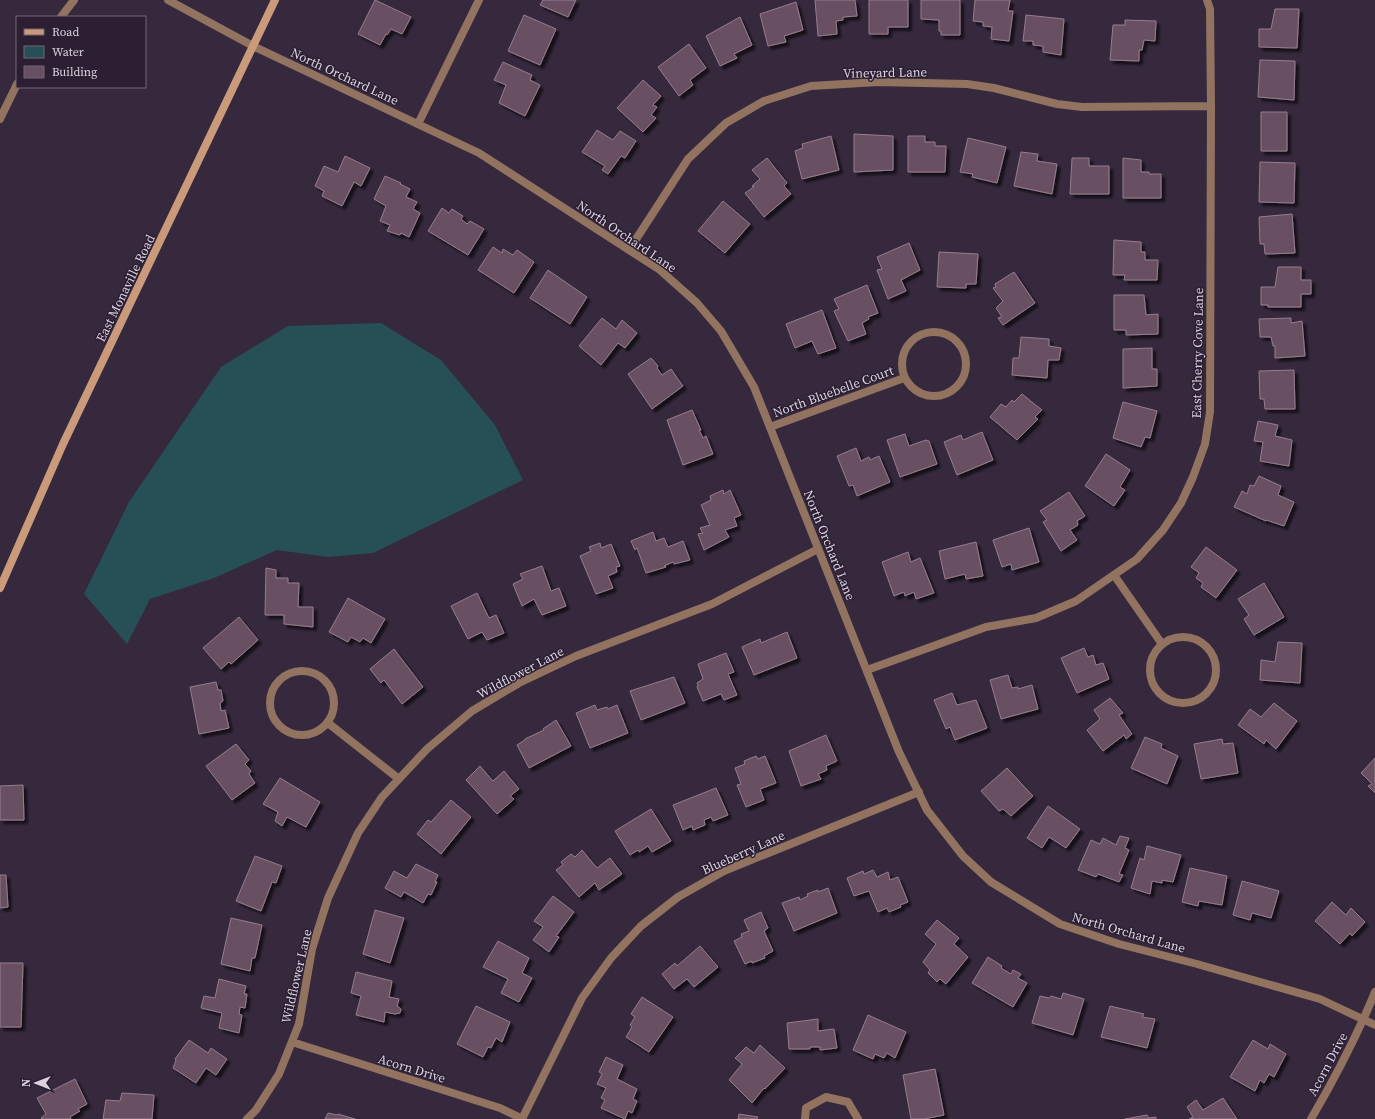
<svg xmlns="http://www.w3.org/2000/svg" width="1375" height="1119" font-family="'Source Serif 4',serif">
  <defs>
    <filter id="shadow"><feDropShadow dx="3.5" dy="3.5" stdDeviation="1" flood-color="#0009"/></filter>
  </defs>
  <rect width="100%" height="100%" fill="#36293e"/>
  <path fill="#265055" d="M381,323L441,360L495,425L523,480L373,553L328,557L277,550L214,578L150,599L127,644L84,594L129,502L221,367L288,326Z"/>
  <path fill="#685062" stroke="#967c8f" filter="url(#shadow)" d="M375,0L411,17L402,34L391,29L387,35L386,34L380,45L358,34Z
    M543,0H576L568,17L540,5Z
    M815,0H855L857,16L843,17V20L836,21L837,34L818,36Z
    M869,0H908V27H888V34H869Z
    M921,0H960V35H941V31H939V20L921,19Z
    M975,0H1010L1008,11H1013L1009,41L991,39L992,27L983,26V22L973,21Z
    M796,2L803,30L784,36L786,42L768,46L760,14Z
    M1275,9H1299L1297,48L1259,47V29H1271Z
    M524,15L556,29L540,65L508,51Z
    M1026,15L1064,19L1061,55L1043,52V46L1033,45V41H1023Z
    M740,17L752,45L734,54L737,58L720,66L706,36Z
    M1125,20L1156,21L1155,41L1144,40L1142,50H1139V61L1110,60L1113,25H1125Z
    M689,44L706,68L690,80L693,85L679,96L658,67Z
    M1260,60L1295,61L1294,100L1258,97Z
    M503,62L532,75L530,80L540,85L525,116L499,103L506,85L494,80Z
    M643,80L661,96L653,105L657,107L651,115L656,118L643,132L617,108Z
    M1261,112H1287V151H1261Z
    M597,130L613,140L620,131L636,141L625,158L621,156L608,174L602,170L605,166L582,152Z
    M854,134L893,136V170L854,172Z
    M831,136L839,170L802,179L795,151L803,148L802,144Z
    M908,136H925V142H935V146H946L945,172H908Z
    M968,138L1006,147L997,183L972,177L973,174L960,172Z
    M1021,152L1038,154L1037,161L1057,164L1052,194L1014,186Z
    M345,156L370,168L361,186L354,182L342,206L322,196L324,191L315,186L324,166L338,172Z
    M767,158L787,183L784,186L791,194L764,217L745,193L754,187L752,186L760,179L752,170Z
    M1072,158H1089V166H1109V194H1070Z
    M1123,158L1141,160V172H1149V174H1161V198H1123Z
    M1260,162L1295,163L1294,203L1259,202Z
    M385,176L401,183L400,184L410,189L406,197L417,202L413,209L420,213L409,237L401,233L400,235L387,231L390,225L380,221L386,206L374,199Z
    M723,201L750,224L725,253L698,231Z
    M442,208L449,213L452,209L463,216L461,219L467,224L470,221L484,229L468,255L428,231Z
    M1292,214L1295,253L1265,254L1264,244H1260L1259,217Z
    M1114,240L1141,242V252H1145V260H1158L1157,280H1124L1125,275H1113Z
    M909,243L920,270L901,280L906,291L888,299L877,270L882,269L877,257Z
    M493,247L502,253L503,249L513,255L517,250L534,262L514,293L478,270Z
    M939,252L978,254L976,284H966V288L937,287Z
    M1278,267H1301V280H1311V294H1301V307H1268V305H1261V287H1275Z
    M548,270L587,297L570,324L530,298Z
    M1014,272L1035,303L1003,325L998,318L1002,317L996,308L1003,301L993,288L996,287L995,284Z
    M867,285L878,313L868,317L869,319L862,323L866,334L848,341L834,311L839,309L834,299Z
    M1114,295H1144L1146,315L1158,314V334L1126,335V330H1114Z
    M822,310L836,348L818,354L812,341L795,348L786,324Z
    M602,318L616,329L622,320L637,333L625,348L618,343L601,365L579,346Z
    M1291,318V323L1302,321L1305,356L1275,358V346H1273L1271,337H1260L1259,319Z
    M1021,337L1049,339V346L1061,348L1059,360H1048L1047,378L1012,375L1013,358H1019Z
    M1152,348V369H1157V386L1123,388V349Z
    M651,358L658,366L657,368L662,375L671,369L683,386L652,409L628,374Z
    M1294,370L1295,409H1265L1264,399H1260L1259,371Z
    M1022,394L1042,410L1035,417L1038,419L1017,440L990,417L1001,404L1006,407L1012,400L1014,402Z
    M1123,402L1157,411L1150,438L1145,437L1141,447L1113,438Z
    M692,410L701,430H699L703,438L706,436L713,454L683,465L667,420Z
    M1258,421L1278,425L1275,436L1292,440L1289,466L1260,461L1263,442L1254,441Z
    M982,432L993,460L957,475L944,442L961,435L963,440Z
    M905,434L909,446L926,440L929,441L937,464L900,477L887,440Z
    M856,448L861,461L869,457L870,460L879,456L890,482L857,496L853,485L849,486L837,456Z
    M1106,454L1130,470L1120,487L1125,490L1114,506L1085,486Z
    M1259,476L1281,486L1278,495L1294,502L1284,526L1266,520V521L1234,507L1242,491L1247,494L1250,485L1254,486Z
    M723,490L724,494L730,490L741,515L734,518L737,526L725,530L729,537L704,550L698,534L703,533L700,528L710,525L701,505L711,500L710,496Z
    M1069,492L1085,516L1077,521L1078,525L1070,530L1077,540L1061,551L1043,522L1047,520L1040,511Z
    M1029,528L1039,562L1012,570L1011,564L1002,567L993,540Z
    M653,532L656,541L664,538L668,547L683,541L690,560L674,564L673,562L664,566L666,567L646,573L637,548L635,550L631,541Z
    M976,542L983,576L966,579L965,574L945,579L939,551Z
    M600,543L601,548L611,544L620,566L616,567L617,572L608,576L613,588L596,594L580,556L591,551L589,547Z
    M1206,547L1237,570L1216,598L1201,587L1203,583L1196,578L1199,573L1191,567Z
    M908,552L911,562L920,558L934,593L916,599L914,592L905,596L904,592L894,596L882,562Z
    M542,566L551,591L559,588L566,606L542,615L534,599L522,606L513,584L523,579L520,574Z
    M266,568L276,570V578H288V583H299L298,607H313V627L284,624V615H265Z
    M1264,583L1284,617L1254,635L1244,619L1249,615L1238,599Z
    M477,593L489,618L496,615L504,633L487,640L482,632L468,639L451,606Z
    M348,598L385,619L371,643L363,638L360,642L351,637L348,642L329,632Z
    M239,617L258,640L231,664L229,662L221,669L203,648Z
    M787,632L797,658L754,675L742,647L760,639L761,643Z
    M1278,642L1302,643L1300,683L1260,680L1261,660L1275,662Z
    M1084,648L1088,657L1093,655L1096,665L1103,663L1109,679L1077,693L1061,658Z
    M394,649L423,687L402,704L384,680L381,683L370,669Z
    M726,653L734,672L728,674L737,695L724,700L721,694L703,701L697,687L698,685L697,683L703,679L698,664Z
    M1008,675L1012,688L1018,687V689L1032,685L1038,709L1001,719L990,680Z
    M674,677L685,703L641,720L630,691Z
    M216,682L218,690H221L223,701L220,703L221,711L225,710L229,728L199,734L190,687Z
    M952,693L957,705L976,700L987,728L955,740L950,727L946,729L934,700Z
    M1110,698L1123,713L1119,715L1132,734L1126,739L1124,735L1103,751L1087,730L1100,719L1094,710Z
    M1274,703L1297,721L1276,749L1266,740L1264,744L1238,725L1250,709L1261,717Z
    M595,705L597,710L607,707L608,709L617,705L628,733L590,748L576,713Z
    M556,720L571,746L529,768L517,745L525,740V739L544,730L543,729Z
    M826,735L837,761L826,766L827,770L818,774L821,779L801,786L789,751Z
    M1145,737L1162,744L1161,748L1178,756L1167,784L1131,768Z
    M1222,739L1223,744L1233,743L1238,773L1201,779L1194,744Z
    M236,744L249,760L245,764L251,771L249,774L255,783L232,800L206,766Z
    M756,756L758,759L765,756L776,783L760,789L764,800L746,807L737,785L741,784L735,768L745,764L744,761Z
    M1375,758V793L1368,786L1372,784L1361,773Z
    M480,766L493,781L504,771L519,789L510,796L514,799L497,814L466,780Z
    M1007,768L1033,796L1011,816L1003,809L999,811L981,791Z
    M280,778L320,802L306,827L287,817L282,826L275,821L278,812L263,804Z
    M23,785L24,820H0V786Z
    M716,788L728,815L713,821L711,817L704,820L705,825L693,830L692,826L683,830L673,805Z
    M451,800L471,817L441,854L417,834L428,820L431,822Z
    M1048,806L1080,829L1066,848L1049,837L1042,848L1027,838Z
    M651,809L671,841L652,852L648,846L639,852L638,850L630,855L615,831Z
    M1120,836L1129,838L1125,848L1129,850L1119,874L1123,875L1119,882L1098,874L1096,877L1078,870L1091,840L1100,844L1103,838L1116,845Z
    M1147,846L1181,855L1173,882L1162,880V883L1152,881L1150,894L1131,888L1140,858L1144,860Z
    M582,850L597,868L610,858L622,874L599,890L595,883L579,897L556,870L563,865L561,862L571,854L575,857Z
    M255,856L282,866L276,883L272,882L261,911L236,901Z
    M416,864L438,875L435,882H437L431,895L428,894L423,903L404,892L401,897L385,888L394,871L407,878Z
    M1190,868L1227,876L1222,905L1199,901L1198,906L1182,902Z
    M873,870L877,877L888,872L890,880L898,877L908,902L900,905L901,907L889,912L887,908L878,912L869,891L854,896L847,878L863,871L864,874Z
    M0,875H6L8,907L0,908Z
    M1242,881L1279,891L1271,918L1252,913L1250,920L1233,915Z
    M828,888L837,913L794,931L782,903L799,897L800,900L808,896L807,894L818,890V892Z
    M553,896L574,912L556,936L559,937L549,952L533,940L543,927L534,921Z
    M1332,902L1346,915L1351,908L1365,922L1352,936L1350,933L1340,944L1315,921Z
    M375,910L404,918L390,963L363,954Z
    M761,912L768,928L764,931L773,951L764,956L765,958L752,963V961L745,964L734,941L742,937L741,934L749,931L744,920Z
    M231,918L262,925L255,958H252L250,971L221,964Z
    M937,920L959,938L954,944L968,957L946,984L940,979L937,982L928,973L930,970L923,962L936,944L925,934Z
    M498,941L529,958L522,973L532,978L519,1002L501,993L508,979L483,967Z
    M700,946L718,967L694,987L687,979L674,989L662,974L675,963L677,966Z
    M988,957L1002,966L1001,968L1011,974L1013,970L1021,974L1018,978L1027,983L1013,1007L972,983Z
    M0,963H23L21,1027H0Z
    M356,972L392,981L389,997L399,999L397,1006L401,1009L400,1013L395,1014L385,1012L384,1022L356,1015L361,996L351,993Z
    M219,979L246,986L244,994H247L245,1008L240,1007L239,1014L242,1015L239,1033L219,1028L222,1013L201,1008L204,996L215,998Z
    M1063,993L1084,999L1073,1035L1032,1023L1040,996L1049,998L1051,996L1061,999Z
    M642,997L673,1017L649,1052L626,1037L632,1027L630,1025L635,1017L631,1014Z
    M476,1006L510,1022L502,1042L496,1038L491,1048L488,1047L483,1057L457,1044Z
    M1110,1006L1144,1014L1142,1017L1155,1019L1147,1048L1101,1037Z
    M868,1015L906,1032L895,1058L887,1053L884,1058L875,1054L873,1059L853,1050Z
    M818,1019V1031L834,1029L837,1048L820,1050V1047H810V1049H789L787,1023Z
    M189,1040L208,1053L211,1048L227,1059L216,1075L206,1068L196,1083L173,1068L176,1060L175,1059Z
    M1253,1040L1268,1049L1270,1044L1286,1054L1274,1077L1269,1074L1264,1083L1260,1080L1255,1091L1230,1077Z
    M760,1045L785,1068L765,1089L764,1088L752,1103L729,1080L742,1064L735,1058L746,1047L754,1053Z
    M606,1057L623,1065L617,1079L637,1089L633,1099L637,1101L632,1113L628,1111L625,1119L601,1108L605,1100L601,1098L606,1088L597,1084L602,1074L599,1072Z
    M935,1069L944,1115L924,1119H911L903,1075Z
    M75,1079L87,1104L78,1109L80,1111L70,1117L71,1119H42L41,1118L46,1114L37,1098Z
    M122,1093L154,1095L152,1119H103L106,1100L120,1101Z
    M1223,1098L1237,1119H1189L1193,1117L1187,1107L1196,1100L1203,1110Z
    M328,1113L337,1115L338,1114L355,1119H325Z
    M739,1114L758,1117L757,1119H738Z
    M1147,1115L1149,1118L1156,1117V1119H1125Z"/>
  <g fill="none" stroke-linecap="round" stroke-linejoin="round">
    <path stroke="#927360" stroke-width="8" d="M168,0L253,46
      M61,17L74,0
      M0,119L17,84
      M418,124L479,0
      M629,250L688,159L726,123L764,101L811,86L878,82L967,84L994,88L1057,104L1082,107L1211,106
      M902 364a32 32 0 1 1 64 0a32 32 0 1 1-64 0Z
      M770,427L904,378
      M1114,575L1162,644
      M1150 670a33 33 0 1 1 66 0a33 33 0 1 1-66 0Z
      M867,670L986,627L1036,618L1076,601L1137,559L1163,530L1181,503L1193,477L1205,444L1210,412L1211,106L1210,9L1207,0
      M270 703a32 32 0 1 1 64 0a32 32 0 1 1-64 0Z
      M328,723L399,779
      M292,1042L500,1108L523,1119
      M247,1119L256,1110L279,1074L299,1024L312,949L328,898L358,833L382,797L427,749L472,711L519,683L576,656L712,604L818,549
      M522,1119L582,998L611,958L641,926L678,897L724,871L919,792
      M805,1119L806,1108L826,1097L848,1102L858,1119
      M1311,1119C1335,1078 1357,1036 1375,992"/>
    <path stroke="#927360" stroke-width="8" d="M253,46L479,153L660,270L697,303L721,331L754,387L899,752L927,810L963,856L991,882L1060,924L1119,944L1197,964L1320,999L1375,1025"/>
    <path stroke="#ca9a7a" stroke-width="8" d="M0,588L63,444L275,0"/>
  </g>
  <g text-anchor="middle" stroke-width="3" stroke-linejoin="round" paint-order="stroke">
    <g font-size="13" fill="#dad2df" stroke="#2c1f33">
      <text transform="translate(885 72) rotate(-1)" y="5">Vineyard Lane</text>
      <text transform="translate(345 76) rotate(25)" y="5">North Orchard Lane</text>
      <text transform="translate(627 236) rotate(34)" y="5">North Orchard Lane</text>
      <text transform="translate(125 288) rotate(-64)" y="5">East Monaville Road</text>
      <text transform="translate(1197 353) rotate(-89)" y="5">East Cherry Cove Lane</text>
      <text transform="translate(833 391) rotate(-20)" y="5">North Bluebelle Court</text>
      <text transform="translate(830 545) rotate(68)" y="5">North Orchard Lane</text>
      <text transform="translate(520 672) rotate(-28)" y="5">Wildflower Lane</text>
      <text transform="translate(743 852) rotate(-24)" y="5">Blueberry Lane</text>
      <text transform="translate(1129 932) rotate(16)" y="5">North Orchard Lane</text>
      <text transform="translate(296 976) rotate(-77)" y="5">Wildflower Lane</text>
      <text transform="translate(1327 1064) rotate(-62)" y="5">Acorn Drive</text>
      <text transform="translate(412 1068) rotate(17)" y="5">Acorn Drive</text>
    </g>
  </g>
  <rect x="16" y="16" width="130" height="72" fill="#2c1f33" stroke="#726778"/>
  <rect x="24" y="29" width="20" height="6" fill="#ca9a7a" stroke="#726778"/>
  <text x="52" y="36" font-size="12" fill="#dad2df">Road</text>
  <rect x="24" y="46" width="20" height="12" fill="#265055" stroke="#726778"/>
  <text x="52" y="56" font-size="12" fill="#dad2df">Water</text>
  <rect x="24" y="66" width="20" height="12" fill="#685062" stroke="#726778"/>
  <text x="52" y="76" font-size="12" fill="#dad2df">Building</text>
  <g transform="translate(36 1083) rotate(270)" stroke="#2c1f33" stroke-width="3" paint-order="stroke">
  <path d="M0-3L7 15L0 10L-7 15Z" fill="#dad2df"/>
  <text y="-6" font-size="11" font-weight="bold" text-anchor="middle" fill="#dad2df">N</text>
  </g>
</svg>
